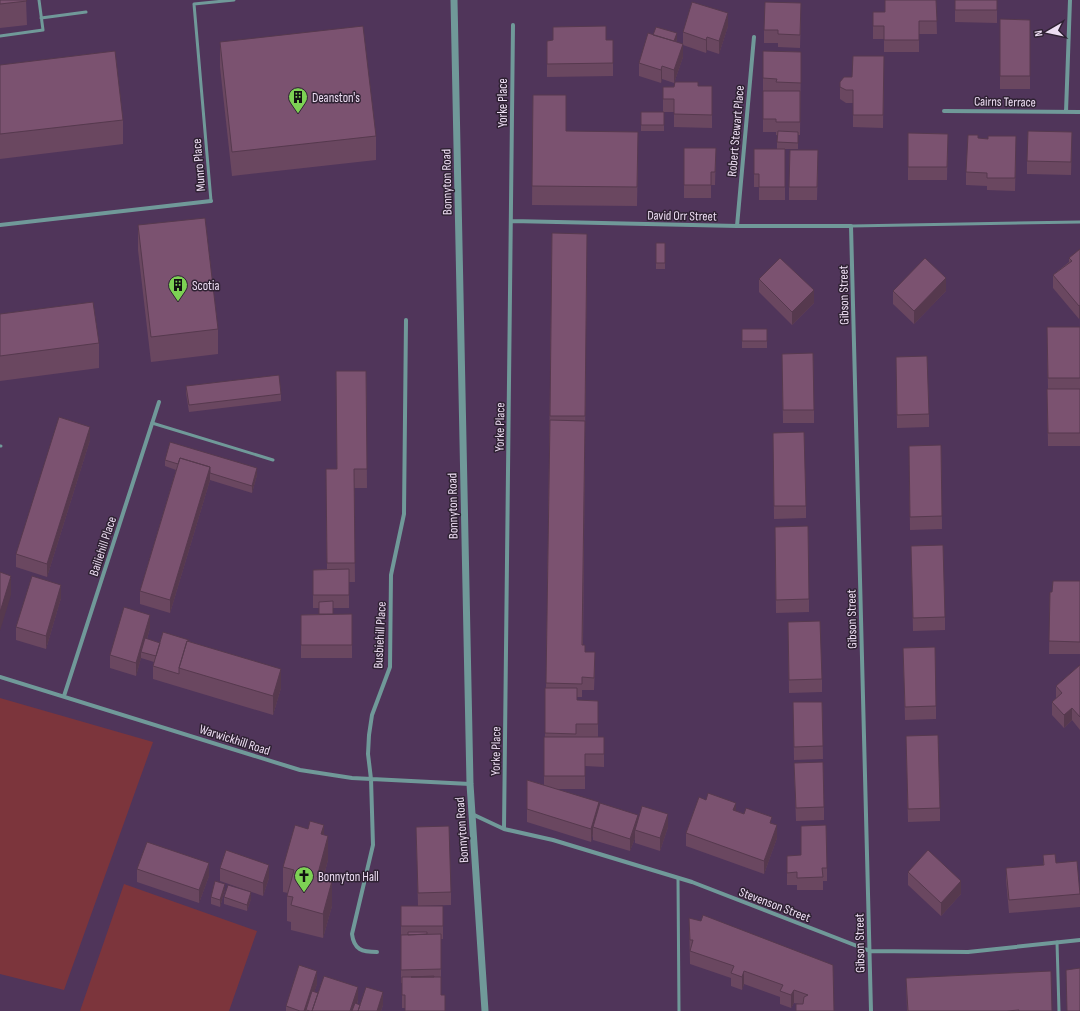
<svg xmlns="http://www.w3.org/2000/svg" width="1080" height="1011" font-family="'Sofia Sans Condensed',sans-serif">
  <rect width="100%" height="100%" fill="#50355a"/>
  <path fill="#7c353c" d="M0,698L153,742L64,990L0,974Z
    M124,884L257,931L229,1011H80Z"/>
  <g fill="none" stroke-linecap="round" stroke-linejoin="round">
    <path stroke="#709999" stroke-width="3" d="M41,18L86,12
      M0,36L43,30L39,0
      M211,201L194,4L234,0
      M851,226L1080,222
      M152,423L273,460
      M0,446H1
      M678,878L679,1011
      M1057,942L1059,1011"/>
    <path stroke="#709999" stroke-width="4" d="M944,111L1080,112
      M1066,112L1070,0
      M512,221L737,226H851L871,1011
      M0,225L211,201
      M737,226L754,37
      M0,677L300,770L352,778L470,784
      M64,696L159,402
      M472,814L504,829L553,840L692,882L870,951L968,952L1080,940
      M504,829L513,25
      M377,952C362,952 354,950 352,934L373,845L371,779L368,754L369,735L372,715L390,667L391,575L404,514L406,320"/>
    <path stroke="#709999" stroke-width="7" d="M454,0L470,784L485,1011"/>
  </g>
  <path fill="#6a4760" d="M0,0H26L27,25L0,28Z
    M936,0L937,34H919V52H884V39H873V12H885Z
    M955,0H997V23L955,22Z
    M801,16L800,48L778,47V43H764V30Z
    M1000,19L1030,20V89H1000Z
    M728,26L719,54L707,50L706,53L683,45V32Z
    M653,35L677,39L676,42L683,57L674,83L662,79L661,83L639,76V63Z
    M613,40V76L547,77V41Z
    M220,42L376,136V160L232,176L220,67Z
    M763,51L801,52L800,135H798V149H777V135H776V132H763Z
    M884,56L883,128L853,127V103H846L840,99V82L852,77Z
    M0,65L123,120V144L0,159Z
    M698,86H712V128L674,127V112H664V131H641V112H663V87Z
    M533,95L566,131L638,151L637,206L532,205Z
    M908,133L948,134L947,180H908Z
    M978,138L1016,149L1015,191L987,190V186L966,185V172Z
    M1072,145L1071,175L1027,174V161Z
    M684,148H716L715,185H711V198H684Z
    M754,149H785V200H759V187H754Z
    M818,163L817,200H789V187Z
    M138,225L218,329V354L151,362L138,250Z
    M552,233L587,234L583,645L585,652L595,665L594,690H582V697H577V700L598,701V737H576H604V767L585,766V789H556L599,807L638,820L668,827L660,851L635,843V838L630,851L593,840V834L591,842L527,822V780L544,785V737H545V688H546Z
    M656,243H665V269H656Z
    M1080,249L1079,319L1053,288V275L1069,262V258Z
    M759,279L814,303L792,325L759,292Z
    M893,291H946L914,324L893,304Z
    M0,314L99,343V368L0,381Z
    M1080,327V446H1048L1047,389H1048L1047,340Z
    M742,329H767V348H742Z
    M896,357L929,414V427L897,428Z
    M782,366L814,410V423H783Z
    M366,371L367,488H354L355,582H349V608H333V614H352V658H301V615L319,614V608H313V570L327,569L326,469H337Z
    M186,386L281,394V401L189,412L186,393Z
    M773,433L806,506V518L774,519Z
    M90,440L47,577L16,567V554Z
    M941,445L942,529L910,530L909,459Z
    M165,460L257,475L252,493L210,480L170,613L140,604V591L176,470L165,466Z
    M775,540L809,599V612L776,613Z
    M911,546L945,617V630L913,631Z
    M1080,581V654H1049L1050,592H1052Z
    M61,598L46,649L16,640V627Z
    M788,622L822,679V692L789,693Z
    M150,628L147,639L160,643L189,641L281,688L273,715L153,679V666L154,662L141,658L136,676L110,668V655Z
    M903,648L936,706V719L905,720Z
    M1080,665V730L1072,720L1064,728L1052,715V702L1056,699V686Z
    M793,702H822L823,759L794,760Z
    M906,736L940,808V821L908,822Z
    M794,763L824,807V820L796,821Z
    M736,811L772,823L777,838L764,874L686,846V833Z
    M416,827L451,892V905L418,906Z
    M324,835L328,860L323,879L332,906L323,938L291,930V922L287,921V896L288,893L283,892V867Z
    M1043,855L1056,863L1080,890V907L1009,913L1006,880V868L1043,865Z
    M787,856L827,868V881H823V890H797V885H787Z
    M220,868L269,878L263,896L220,881Z
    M137,869L209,876L199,903L137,882Z
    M908,872L961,894L941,916L908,885Z
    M225,890L220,907L211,904V897Z
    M224,897L251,899L247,911L224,904Z
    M401,906H443V939H441V982L405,1008H402V983H401Z
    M689,918L834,1011L794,1003L791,1008L780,1004V997L744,984L742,990L731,986V978L690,964Z
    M906,978L1052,1011H907Z
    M317,984L314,992L318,993L358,1000L357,1004L360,1005H383L381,1011H286V1006Z"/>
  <path fill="#56394e" d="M728,13V26L719,54V41Z
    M677,33V39L673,51V45Z
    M707,37V50L706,53V40Z
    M683,44V57L674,83V70Z
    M662,66V79L661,83V70Z
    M1072,132V145L1071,175V162Z
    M946,278V291L914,324V311Z
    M814,290V303L792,325V312Z
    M1080,305V318L1079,319V306Z
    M90,427V440L47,577V564Z
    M210,467V480L170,613V600Z
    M257,468V475L252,493V486Z
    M11,576V595L0,631V612Z
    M61,585V598L46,649V636Z
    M150,615V628L143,652H141V658L136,676V663Z
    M281,669V688L273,715V696Z
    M1072,708V720L1064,728V715Z
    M599,802V815L593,827V834L591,842V829Z
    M736,803V816L733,810Z
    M668,814V827L660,851V838Z
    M638,815V828L635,830V838L630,851V839Z
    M324,825V850L321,834Z
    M777,825V838L764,874V861Z
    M328,836V860L317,902V877Z
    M209,863V876L199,903V890Z
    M269,865V878L263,896V883Z
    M332,881V906L323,938V914Z
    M961,881V894L941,916V903Z
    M225,884V890L220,907V900Z
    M251,892V899L247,911V905Z
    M317,971V984L308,1010H306V1011H304Z
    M744,971V984L742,990V977Z
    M358,987V1000L354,1011H350Z
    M794,990V1003L791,1008V995Z
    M383,992V1005L381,1011H377Z"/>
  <path fill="#7b5270" stroke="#56394e" d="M0,0H26L27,1L0,4Z
    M885,0H936L937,21H919V40H884V26H873V12H885Z
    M955,0H997V10H955Z
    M692,2L728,13L719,41L707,37L706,40L683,32Z
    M765,2L801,3L800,35L778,34V30H764Z
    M1000,19L1030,20V76H1000Z
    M363,26L376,136L232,152L220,42Z
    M606,26V40H613V63L547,64V41L553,40V27Z
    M656,27L677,33L674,41L653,35Z
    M648,33L683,44L674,70L662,66L661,70L639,63Z
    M115,51L123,120L0,134V65Z
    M763,51L801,52V83L776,82L777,79L763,78Z
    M853,56H884L883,115H853V90H846L840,87V82L844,77H852Z
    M675,82H698V86H712V115L674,114V99H663V87H674Z
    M763,91H800V122H776V119H763Z
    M533,95H566V131L638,132L637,187L532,186Z
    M641,112H664V125H641Z
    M778,131L798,132V143L777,142Z
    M1028,131L1072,132L1071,162L1027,161Z
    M908,133L948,134L947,167H908Z
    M968,135H978V138L988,139V136H1016L1015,178H987V173L966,172Z
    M684,148H716L715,172H711V185H684Z
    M754,149H785V187H759V174H754Z
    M790,150H818L817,187H789Z
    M205,218L218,329L151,337L138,225Z
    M552,233L587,234L585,416H550Z
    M656,243H665V263H656Z
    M1080,249V305L1079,306L1053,275L1072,261L1069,258Z
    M780,258L814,290L792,312L759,279Z
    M925,258L946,278L914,311L893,291Z
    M93,302L99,343L0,356V314Z
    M1047,327H1080V378H1048Z
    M742,329H767V341H742Z
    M813,353L814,410H783L782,354Z
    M927,356L929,414L897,415L896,357Z
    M336,371H366L367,469H354L355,563H327L326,469H337Z
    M279,375L281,394L189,405L186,386Z
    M1047,389H1080V433H1048Z
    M59,417L90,427L47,564L16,554Z
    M550,420L585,421L582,645H585V652H595L594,678L582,677V684L546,683Z
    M804,432L806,506H774L773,433Z
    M170,442L257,468L252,486L210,473V467L180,458L178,464L165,460Z
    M941,445L942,516L910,517L909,446Z
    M180,458L210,467L170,600L140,591Z
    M808,526L809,599L776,600L775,527Z
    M943,545L945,617L913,618L911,546Z
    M349,569V595H313V570Z
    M0,572L11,576L0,612Z
    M32,576L61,585L46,636L16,627Z
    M1053,581H1080V642L1049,641L1050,592H1052Z
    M333,601V614H319V602Z
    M124,607L150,615L136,663L110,655Z
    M352,614V645H301V615Z
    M820,621L822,679L789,680L788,622Z
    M163,632L189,640L188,641H187L179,668V674L153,666Z
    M145,638L160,643L156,656L141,652Z
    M187,641L281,669L273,696L179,668Z
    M935,647L936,706L905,707L903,648Z
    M1080,665V717L1072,708L1064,715L1052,702L1062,693L1056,686Z
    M545,688H577V700L598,701V724H576V734L545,733Z
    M793,702H822L823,746L794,747Z
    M938,735L940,808L908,809L906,736Z
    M544,737H604V754H585V776H544Z
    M823,762L824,807L796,808L794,763Z
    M527,780L599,802L591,829L527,809Z
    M708,793L736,803L733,810L744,814L746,808L772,817L770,823L777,825L764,861L686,833L699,797L706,800Z
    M600,803L638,815L630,839L593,827Z
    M642,806L668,814L660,838L635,830Z
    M310,821L324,825L321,834L328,836L317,877L332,881L323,914L291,905L293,897L287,896L294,870L283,867L295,825L308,829Z
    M826,825L827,868H822L823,877L797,878V872L787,873V856L801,855V826Z
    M449,826L451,892L418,893L416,827Z
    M147,842L209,863L199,890L137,869Z
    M226,850L269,865L263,883L220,868Z
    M928,850L961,881L941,903L908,872Z
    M1055,854L1056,863L1077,861L1080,894L1009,900L1006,868L1044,865L1043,855Z
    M215,881L225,884L220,900L211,897Z
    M228,885L251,892L247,905L224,897Z
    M401,906H443V926H401Z
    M703,915L833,965L834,1011H796V1004H803L804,997L808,995L794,990L791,995L780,991L783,985L744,971L742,977L731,973L734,966L690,951L693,940H690L689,918L701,921Z
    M408,932H427V934L408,935Z
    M441,934V969L401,970V935Z
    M299,965L317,971L304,1011H300L286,1006Z
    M1080,968V1011H1067L1066,970Z
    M1051,971L1052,1011H1019V1010L1007,1011H908L906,978Z
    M324,976L358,987L350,1011H312Z
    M434,976V977H411Z
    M402,977H441V995H445V1011H405V995H402Z
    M366,987L383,992L377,1011H358Z
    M312,991L318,993L312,1011H310L306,1010Z
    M355,1003L360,1005L358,1011H352Z"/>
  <defs>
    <g id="building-pin" transform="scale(1)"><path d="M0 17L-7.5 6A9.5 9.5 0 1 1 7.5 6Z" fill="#7dd154" stroke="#2f2233"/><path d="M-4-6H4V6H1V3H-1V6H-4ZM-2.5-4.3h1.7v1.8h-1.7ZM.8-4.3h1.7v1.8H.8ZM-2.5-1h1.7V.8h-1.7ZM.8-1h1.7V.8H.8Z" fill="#111"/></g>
    <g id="church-pin" transform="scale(1)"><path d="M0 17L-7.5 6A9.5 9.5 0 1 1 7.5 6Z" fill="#7dd154" stroke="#2f2233"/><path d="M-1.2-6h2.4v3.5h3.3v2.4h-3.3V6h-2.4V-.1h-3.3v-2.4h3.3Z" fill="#111"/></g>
  </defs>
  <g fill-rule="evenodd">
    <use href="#building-pin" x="298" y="97"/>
    <use href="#building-pin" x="178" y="285"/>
    <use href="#church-pin" x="304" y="876"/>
  </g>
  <g text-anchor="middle" stroke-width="3" stroke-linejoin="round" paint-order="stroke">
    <g font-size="13" fill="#edddf3" stroke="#2f2233" text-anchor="start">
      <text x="312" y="102">Deanston's</text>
      <text x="192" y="290">Scotia</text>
      <text x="318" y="881">Bonnyton Hall</text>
    </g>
    <g font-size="13" fill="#edddf3" stroke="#2f2233">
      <text transform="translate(1005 101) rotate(1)" y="5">Cairns Terrace</text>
      <text transform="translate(502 103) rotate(-90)" y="5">Yorke Place</text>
      <text transform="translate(735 131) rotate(-85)" y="5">Robert Stewart Place</text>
      <text transform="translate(198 165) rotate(-95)" y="5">Munro Place</text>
      <text transform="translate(446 182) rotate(-91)" y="5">Bonnyton Road</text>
      <text transform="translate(682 215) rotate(1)" y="5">David Orr Street</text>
      <text transform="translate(843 295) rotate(-91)" y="5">Gibson Street</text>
      <text transform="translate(499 427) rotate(-89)" y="5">Yorke Place</text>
      <text transform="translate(452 506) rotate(-91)" y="5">Bonnyton Road</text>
      <text transform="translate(102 546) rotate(-72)" y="5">Bailiehill Place</text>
      <text transform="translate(851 619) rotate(-91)" y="5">Gibson Street</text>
      <text transform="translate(379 635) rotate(-87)" y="5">Busbiehill Place</text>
      <text transform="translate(235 739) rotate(18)" y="5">Warwickhill Road</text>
      <text transform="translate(495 751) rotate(-89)" y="5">Yorke Place</text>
      <text transform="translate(461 830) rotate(-94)" y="5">Bonnyton Road</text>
      <text transform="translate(775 904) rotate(21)" y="5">Stevenson Street</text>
      <text transform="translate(859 943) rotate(-91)" y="5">Gibson Street</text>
    </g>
  </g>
  <g transform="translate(1048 32) rotate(261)" stroke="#2f2233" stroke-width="3" paint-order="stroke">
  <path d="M0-3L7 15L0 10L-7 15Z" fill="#edddf3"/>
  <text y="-6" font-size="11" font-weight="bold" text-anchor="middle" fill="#edddf3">N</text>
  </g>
</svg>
